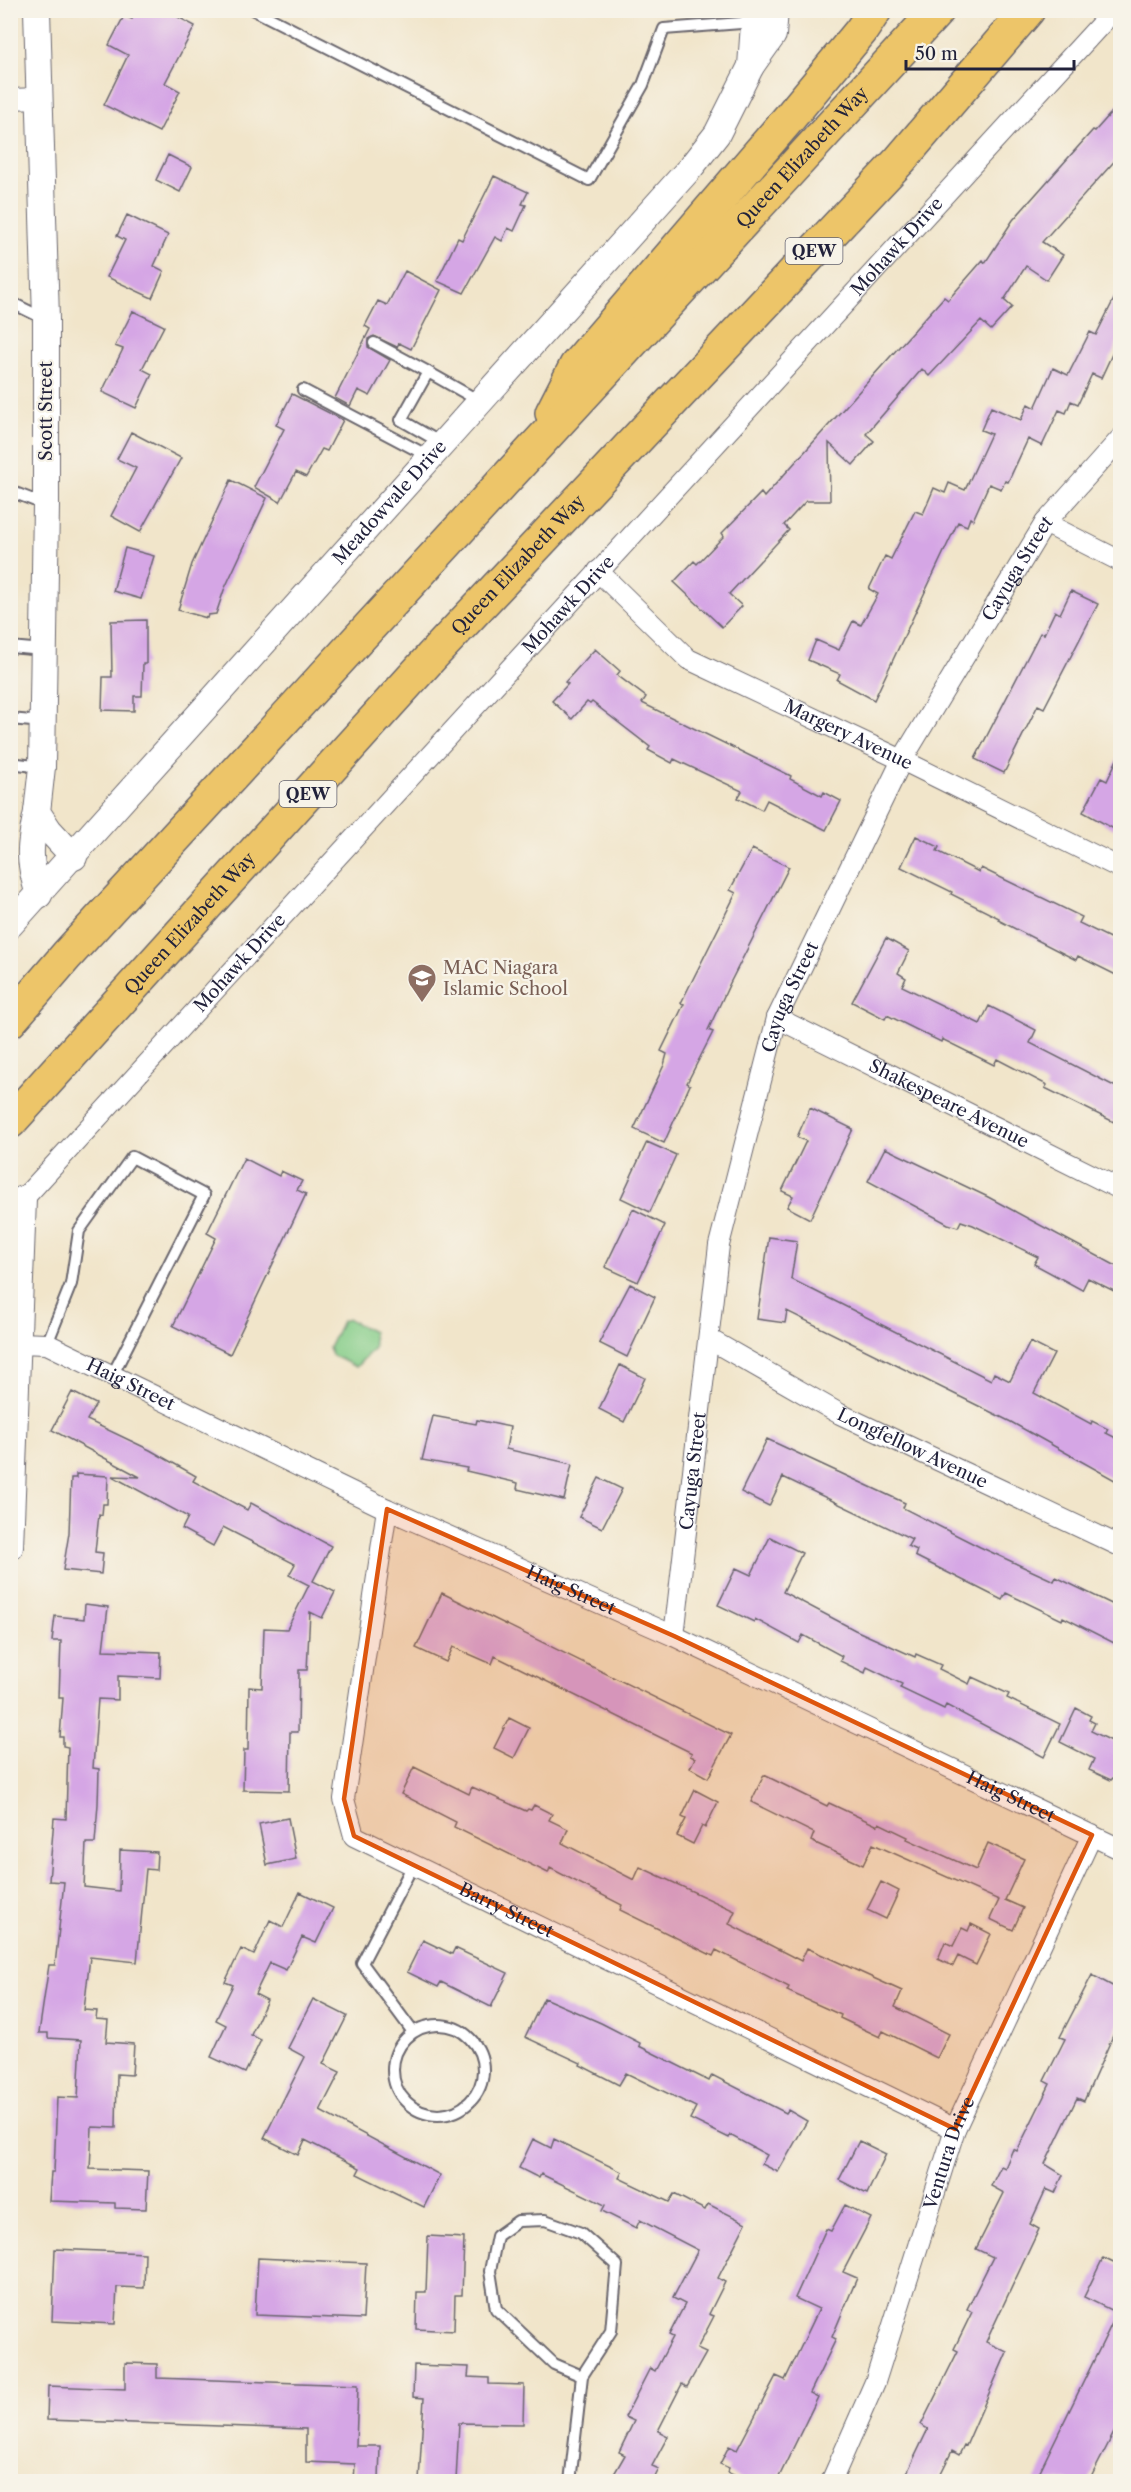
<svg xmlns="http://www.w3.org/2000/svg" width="1131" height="2492" font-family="'Libre Caslon Text',serif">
  <rect width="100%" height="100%" fill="#f7f3e8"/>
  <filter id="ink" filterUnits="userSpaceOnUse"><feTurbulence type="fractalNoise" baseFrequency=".0167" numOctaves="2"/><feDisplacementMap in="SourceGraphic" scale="12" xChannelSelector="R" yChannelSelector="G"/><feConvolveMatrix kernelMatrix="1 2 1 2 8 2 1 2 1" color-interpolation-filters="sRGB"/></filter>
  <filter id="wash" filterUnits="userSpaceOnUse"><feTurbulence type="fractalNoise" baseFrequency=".008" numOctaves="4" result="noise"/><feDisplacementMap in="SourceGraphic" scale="24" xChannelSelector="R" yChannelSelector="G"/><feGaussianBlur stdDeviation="1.35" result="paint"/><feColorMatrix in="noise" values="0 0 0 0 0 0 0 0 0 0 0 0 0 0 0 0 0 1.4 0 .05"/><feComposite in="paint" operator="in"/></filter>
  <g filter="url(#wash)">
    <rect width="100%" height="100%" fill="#f1e5ca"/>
    <path fill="#86cd89" stroke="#547862" stroke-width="1.5" d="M348,1319L373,1332L374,1348L356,1367L332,1355L329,1348L342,1321Z"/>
    <g id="blocks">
      <path fill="#d5a6e5" d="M136,10H165L195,26L165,83L180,91L159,132L104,105L128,55L109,45L124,16L132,19Z
        M1120,103V155L1042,242L1063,255L1047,280L1026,266L1004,300L1012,307L991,330L981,321L929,376L922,369L866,434L874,441L853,465L829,443L830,501H806L784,525L789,530L729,594L742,606L722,627L674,582L694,561L697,564L724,536L722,533L761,493L764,497L944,297L948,300L983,260L985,263L1013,220L1093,130L1095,131Z
        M168,155L192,167L180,192L156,180Z
        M494,176L528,192L522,204L526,205L514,231L508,228L502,241L495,237L464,293L437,281L458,238L462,240Z
        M127,215L168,235L154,266L164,271L152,298L107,277L125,240L117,236Z
        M405,271L441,290L411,349L399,343L397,347L374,336L368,339V347L390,360L370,396L358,390L350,406L335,398L370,329L365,326L378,301L387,305Z
        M1120,287V337L1101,378L1092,374L1078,404L1071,401L1066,413L1059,410L1042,446L1028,439L1008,482L1005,481L1001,489L989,484L973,520L970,518L967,526L958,522L874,700L837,680L840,674L808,660L816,640L839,650L853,621L861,625L878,594L869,589L885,556L891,559L915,511L923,514L934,488L945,493L949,483L965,490L991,434L981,430L991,407L1021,420L1028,404L1035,408L1053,368L1068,375L1090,332L1096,335Z
        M133,311L164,326L142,369L152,374L136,408L102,392L123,349L115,346Z
        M292,394L343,420L327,451L322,449L306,477L296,472L280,502L254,487L284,429L276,425Z
        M131,432L181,458L140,532L111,516L136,468L117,459Z
        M231,480L267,498L224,590L216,614L208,615L207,618L178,610L192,564Z
        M125,548L154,556L141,599L113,591Z
        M1071,591L1098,604L1044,708L1038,705L1004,773L975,759L1040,633L1044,634L1055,611L1060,614Z
        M146,620V664H143L142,696H134V711L102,710L103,677H112L111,621Z
        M595,649L620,671L617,675L646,697L642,703L791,776L790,779L822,796L824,792L841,801L826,830L767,800L762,810L738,798L742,791L674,759L672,763L648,750L650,747L592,702L590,704L587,702L572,719L552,701L568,684L565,682Z
        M1120,753V817L1114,829L1083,812L1101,778L1107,781Z
        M916,836L939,847L937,851L979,872L981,868L1082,917L1079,923L1120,943V977L1078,956L1076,960L998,920L999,918L951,894L952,892L901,867Z
        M752,849L789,867L730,983L708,1030L713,1032L687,1083L690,1085L664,1143L634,1129L664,1065L667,1054L661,1051L684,1004L681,1003L736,893L730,890Z
        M886,938L909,951L898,973L906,978L902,986L980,1024L989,1006L1036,1030L1030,1043L1120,1089V1125L1045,1088L1047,1085L997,1059L994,1065L942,1039L941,1042L887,1015L885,1019L852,1002Z
        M810,1108L853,1129L810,1219L787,1207L793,1196L782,1191L806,1141L797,1137Z
        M647,1142L676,1155L650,1212L621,1198Z
        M885,1148L988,1197L1120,1268V1294L1088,1278L1082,1290L1034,1264L1038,1257L973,1225L961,1221L958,1227L948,1224L868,1181Z
        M244,1158L279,1176L281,1171L302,1181L297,1190L306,1194L230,1354L173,1326L216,1238L207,1233Z
        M633,1209L665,1225L638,1282L605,1267Z
        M769,1237L797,1241L791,1279L991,1380L994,1373L1010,1381L1030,1342L1054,1354L1034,1393L1091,1424L1092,1421L1108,1429L1106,1433L1120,1440V1483L1011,1422L787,1311L785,1323L757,1319Z
        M630,1284L655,1297L627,1357L599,1343Z
        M620,1365L645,1378L624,1422L599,1409Z
        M72,1392L96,1404L87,1420L150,1450L196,1476L193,1481L247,1510L251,1503L331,1546L313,1581L335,1592L322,1618L310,1612L307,1670H299L298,1732H290L289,1791L243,1790L244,1750H248L249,1687L262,1688L264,1628L287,1629L309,1585L289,1575L295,1564L223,1527L213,1546L182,1529L188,1517L112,1476L140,1477L52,1430Z
        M433,1416L476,1424L477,1420L510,1427L506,1449L572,1464L564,1500L517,1489L518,1483L466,1471L467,1468L422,1460Z
        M767,1439L905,1503L903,1508L980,1547L1054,1581L1056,1577L1120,1608V1646L1063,1617L1062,1620L1006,1593L1002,1600L915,1556L917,1550L908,1546L912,1539L783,1477L769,1506L741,1492Z
        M76,1474L108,1476L107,1504H103L102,1515L99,1514L95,1552L103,1553L101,1574L63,1570L69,1533L71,1478H76Z
        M599,1478L622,1489L602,1528L579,1517Z
        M770,1537L802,1553L783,1592L855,1630L915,1657L916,1654L941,1665L939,1669L969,1684L972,1677L1009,1694L1007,1698L1060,1724L1044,1757L946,1705L944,1709L900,1688L902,1684L867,1667L865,1673L840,1661L842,1656L803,1635L799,1643L755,1619L754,1622L718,1605L736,1568L751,1575Z
        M442,1593L731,1735L708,1778L690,1768L695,1758L690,1756L692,1753L495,1656L492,1664L453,1647L446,1662L416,1648Z
        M85,1604L108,1607L103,1650L161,1652L160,1678L118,1676V1700L98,1699L93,1768L99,1769L98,1804L95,1843H86L84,1887L119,1891L120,1850L157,1852L156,1870L146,1869L137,1962L90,1957L84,2010L97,2011L96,2019L108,2020L106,2042L134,2044L132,2075L117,2074L116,2128L92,2127L90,2169L148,2171L146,2209L115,2208V2203L49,2201L51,2172H54L57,2097L78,2098L81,2040L48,2038V2033H39L49,1965H55L64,1882L49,1881L54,1818L66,1819L68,1747L63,1746V1737H60L63,1698H59L61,1641H52L55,1616L84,1619Z
        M1076,1708L1091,1716L1089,1720L1095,1723L1091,1731L1120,1745V1781L1113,1778L1111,1780L1089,1770L1094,1759L1060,1742Z
        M509,1718L529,1728L514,1758L494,1748Z
        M414,1767L469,1794L472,1787L526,1811L528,1809L531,1810L534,1805L552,1814L549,1820L568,1829L562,1843L634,1880L640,1867L735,1911L729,1924L801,1961L807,1948L902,1991L895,2007L949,2034L937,2058L883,2031L880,2037L840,2018L841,2015L787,1991L789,1987L716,1950L713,1956L620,1910L622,1905L550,1868L548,1873L454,1827L456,1822L401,1794Z
        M764,1775L827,1806L829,1803L878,1826L879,1823L908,1837L907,1839L976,1870L988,1843L1024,1859L1005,1900L1023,1908L1013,1930L990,1919L999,1900L873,1844L863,1865L811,1841L814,1833L751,1802Z
        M695,1790L718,1802L705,1828L702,1826L693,1844L677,1836L686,1819L682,1817Z
        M288,1818L296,1859L267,1865L259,1824Z
        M881,1882L899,1891L886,1919L867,1910Z
        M300,1892L333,1908L316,1943L302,1937L286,1970L270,1963L255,1994L267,2000L251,2035L261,2040L245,2073L211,2057L226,2025L216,2020L233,1985L225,1982L241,1949L254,1955L270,1920L283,1927Z
        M971,1924L991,1934L976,1965L958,1956L953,1966L938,1959L945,1942L953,1946L962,1928L968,1931Z
        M423,1940L452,1954L455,1948L508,1973L491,2007L441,1982L438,1987L407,1972Z
        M1092,1975L1120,1990V2020L1084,2101L1077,2098L1045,2164L1063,2175L1055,2193L1046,2189L1030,2224L1039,2229L986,2342L1007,2352L966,2446L964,2445L959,2455L952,2451L937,2481H903L928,2429L921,2425L958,2351L954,2349L972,2312L967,2309L993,2257L976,2249L1004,2193L991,2186L1001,2166L1005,2168L1013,2149L1017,2151L1050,2084L1044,2081L1065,2039L1060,2037Z
        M544,1998L601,2023L640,2043L639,2046L709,2081L712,2075L786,2113L788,2110L807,2121L778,2172L762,2164L767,2155L730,2135L729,2138L690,2119L696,2107L626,2073L619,2085L580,2065L581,2063L525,2037Z
        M313,1999L347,2016L323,2064L340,2072L320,2111L440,2175L424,2207L357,2174L360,2168L305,2140L298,2155L264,2138L305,2057L288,2048Z
        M533,2139L551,2148L554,2139L622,2172L619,2178L669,2202L674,2194L705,2210L708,2204L746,2223L718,2278L725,2282L709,2314L714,2316L697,2349L706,2353L687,2387L682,2384L658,2431L668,2436L652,2466L659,2469L653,2481H628L614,2474L625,2455L619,2452L634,2421L625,2417L650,2368L655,2371L673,2337L669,2335L685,2304L673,2298L698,2250L640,2220L636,2228L602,2211L605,2205L541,2174L539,2178L519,2168Z
        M859,2141L886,2154L867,2194L839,2180Z
        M845,2205L871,2218L843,2272L857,2278L832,2337L836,2339L810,2393L818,2397L777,2481H745L727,2472L729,2468L720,2464L729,2446L737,2450L776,2376L785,2380L819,2309L795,2298L826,2229L831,2231Z
        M428,2236L464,2238L462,2295H455L454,2331L416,2329L417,2292H426Z
        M55,2249L145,2253L144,2288L117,2287L115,2324L52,2321Z
        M258,2258L366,2263L363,2319L255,2315Z
        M1103,2258L1120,2266V2421L1089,2481H1035L1117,2313L1084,2297Z
        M125,2363L157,2364V2378L358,2385L356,2446H380L379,2481H354L355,2464L306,2462V2429L47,2420L48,2386L125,2389Z
        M414,2365L469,2367L468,2377L489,2378V2384L524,2385L523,2424L459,2423L456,2481H419L424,2398L413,2397Z"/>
    </g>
  </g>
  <g filter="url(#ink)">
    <use href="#blocks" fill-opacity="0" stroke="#6a666d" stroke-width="1.5"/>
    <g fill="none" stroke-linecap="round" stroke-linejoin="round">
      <g stroke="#6a666d" stroke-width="14">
        <path id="service" d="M254,10L589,180L643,85L664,29L754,22
          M10,302L45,319
          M374,343L428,372
          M303,390L430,457
          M443,444L401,420L428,372L481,402
          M10,491L46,505
          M10,647L43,650
          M10,719L43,722
          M10,763L42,767
          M47,1344L71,1284L79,1231L132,1157L204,1195L113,1374
          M393 2070a45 45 0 1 1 90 0a45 45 0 1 1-90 0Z
          M413,2032L362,1963L413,1865
          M570,2482L582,2376L611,2331L617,2265L581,2233L545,2220L518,2221L497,2236L490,2271L496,2309L554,2364L582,2376"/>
      </g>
      <g stroke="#6a666d" stroke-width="22">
        <g id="minor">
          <path d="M10,99L40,98"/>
          <path d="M1045,523L1120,561"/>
          <path id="s1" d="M598,571L688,659L902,760L1120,868"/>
          <path id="s2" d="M777,1018L1120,1189"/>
          <path id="s3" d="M14,1209L1114,10"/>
          <path id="s4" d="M709,1339L840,1414L1120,1546"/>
          <path id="s5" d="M18,1343L47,1344L387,1509L674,1636L1120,1849"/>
          <path id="s6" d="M387,1509L344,1799L354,1836L955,2129"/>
          <path id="s7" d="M674,1636L719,1245L777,1018L902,760L1045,523L1120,439"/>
          <path id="s8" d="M831,2482L875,2382L955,2129L1092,1835"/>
        </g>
      </g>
      <g stroke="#6a666d" stroke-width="28">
        <g id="tertiary">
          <path d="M37,10L46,319V505L42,767L37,812L49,830L74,857"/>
          <path d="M751,66L755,10"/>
          <path d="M37,812C29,848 28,859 39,895"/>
          <path id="s9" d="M10,925L691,167L717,134L751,66L773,35L775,10"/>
          <path d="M10,1547L23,1199"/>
        </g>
      </g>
      <g stroke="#6a666d" stroke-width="36">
        <g id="motorway">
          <path d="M552,413L576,366L790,117L861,31L875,10"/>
          <path id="s10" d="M10,1021L67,955L938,10"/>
          <path id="s11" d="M10,1122L433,655L900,160L1028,10"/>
        </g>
      </g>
      <use href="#service" stroke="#fff" stroke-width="10"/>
      <use href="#minor" stroke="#fff" stroke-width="20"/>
      <use href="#tertiary" stroke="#fff" stroke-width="26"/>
      <use href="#motorway" stroke="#edc569" stroke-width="33"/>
    </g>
  </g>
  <path fill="#de560e" fill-opacity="0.2" stroke="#de560e" stroke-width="4.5" stroke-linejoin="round" d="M387,1509L674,1636L1092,1835L955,2129L354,1836L344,1799Z"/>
  <defs>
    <g id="school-pin" transform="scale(1.5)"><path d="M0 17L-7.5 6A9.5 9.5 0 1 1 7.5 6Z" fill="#8d6e63" stroke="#f7f3e8"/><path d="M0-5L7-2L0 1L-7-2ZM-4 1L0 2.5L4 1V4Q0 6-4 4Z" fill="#fff"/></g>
  </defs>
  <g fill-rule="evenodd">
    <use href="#school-pin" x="422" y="978"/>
  </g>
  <g text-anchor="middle" stroke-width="4.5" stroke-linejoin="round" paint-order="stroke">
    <g fill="#f7f3e8" stroke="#62616f" stroke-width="1.5">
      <rect x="785.5" y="238" width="57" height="26" rx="4.5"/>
      <rect x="279.5" y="781" width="57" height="26" rx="4.5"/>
    </g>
    <g font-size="16" font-weight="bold" fill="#22223b">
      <text x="814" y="257">QEW</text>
      <text x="308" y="800">QEW</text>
    </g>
    <g font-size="18" fill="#22223b" stroke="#f7f3e8">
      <text dy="6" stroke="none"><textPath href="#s10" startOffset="1172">Queen Elizabeth Way</textPath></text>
      <text dy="6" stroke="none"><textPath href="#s3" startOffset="1306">Mohawk Drive</textPath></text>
      <text transform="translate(46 411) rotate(-90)" y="6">Scott Street</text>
      <text dy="6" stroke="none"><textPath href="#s9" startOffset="568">Meadowvale Drive</textPath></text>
      <text dy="6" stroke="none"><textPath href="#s11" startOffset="754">Queen Elizabeth Way</textPath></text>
      <text dy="6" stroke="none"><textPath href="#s7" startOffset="1138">Cayuga Street</textPath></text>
      <text dy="6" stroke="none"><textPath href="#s3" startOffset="820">Mohawk Drive</textPath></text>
      <text dy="6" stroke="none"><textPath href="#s1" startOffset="303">Margery Avenue</textPath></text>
      <text dy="6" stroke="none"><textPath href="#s11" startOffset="268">Queen Elizabeth Way</textPath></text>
      <text dy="6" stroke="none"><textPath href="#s3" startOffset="334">Mohawk Drive</textPath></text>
      <text dy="6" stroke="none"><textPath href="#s7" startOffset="652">Cayuga Street</textPath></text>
      <text dy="6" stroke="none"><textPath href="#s2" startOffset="192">Shakespeare Avenue</textPath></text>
      <text dy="6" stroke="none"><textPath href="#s5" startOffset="122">Haig Street</textPath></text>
      <text dy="6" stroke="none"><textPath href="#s4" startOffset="231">Longfellow Avenue</textPath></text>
      <text dy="6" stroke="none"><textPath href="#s7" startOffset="166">Cayuga Street</textPath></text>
      <text dy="6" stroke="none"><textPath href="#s5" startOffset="608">Haig Street</textPath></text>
      <text dy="6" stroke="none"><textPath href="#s5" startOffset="1094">Haig Street</textPath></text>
      <text dy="6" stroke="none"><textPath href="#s6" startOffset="501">Barry Street</textPath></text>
      <text dy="6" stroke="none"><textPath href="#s8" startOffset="350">Ventura Drive</textPath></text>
    </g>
    <g font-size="18" fill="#785e54" stroke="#f7f3e8" text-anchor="start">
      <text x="443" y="974">MAC Niagara<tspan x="443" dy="21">Islamic School</tspan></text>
    </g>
  </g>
  <rect width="1131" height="2492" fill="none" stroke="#f7f3e8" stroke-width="36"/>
  <path d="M906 60v9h168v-9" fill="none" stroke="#22223b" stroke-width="3"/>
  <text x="915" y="60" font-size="18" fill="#22223b" stroke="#f7f3e8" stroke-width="4.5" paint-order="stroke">50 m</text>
</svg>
